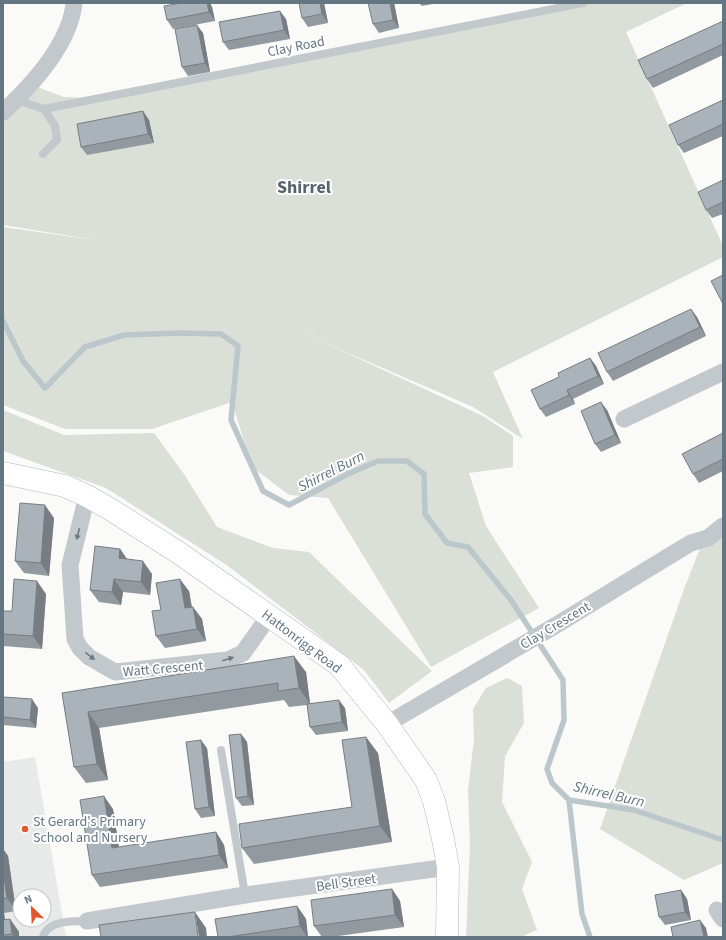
<svg xmlns="http://www.w3.org/2000/svg" width="726" height="940" font-family="'Source Sans 3',sans-serif">
  <rect width="100%" height="100%" fill="#fafaf8"/>
  <path fill="#e8e9e9" fill-rule="evenodd" d="M35,757L66,937H3V762ZM20,896H44V920H20Z"/>
  <path fill="#dadfd7" d="M564,3H687L626,32L723,246V257L493,372L523,439L473,407L341,350L297,326L340,350L483,416L513,436V467L469,473L486,526L539,608L431,667L328,498L289,495L252,467L232,402L152,429H65L3,405V227L101,241L3,225V120L37,87L64,97L96,98Z
    M3,410L64,435L154,433L184,474L217,527L273,548L309,552L432,671L389,703L364,670L228,566L106,488L3,451Z
    M723,519V863L684,880L600,829L684,589L707,531Z
    M507,678L522,686L524,723L505,756L502,802L532,862L522,889L537,930L521,937H466L470,843L468,790L474,739L473,709L486,688Z"/>
  <g fill="none" stroke-linecap="round" stroke-linejoin="round">
    <path stroke="#bbc7cb" stroke-width="5.5" d="M3,321L23,361L45,388L85,347L124,335L180,333L221,334L238,346L231,420L263,491L289,505L346,475L378,461H407L424,474L425,514L447,543L468,547L511,600L563,680L564,720L547,769L552,783L569,800L634,810L723,840
      M569,800L582,914L590,937"/>
    <g stroke="#b3babf" stroke-width="23">
      <path id="secondary" d="M3,473L65,486L87,496L110,509L179,553L339,665L387,724L426,780L434,801L443,839L448,867L447,937"/>
    </g>
    <path stroke="#c3c8cc" stroke-width="8" d="M16,100L44,109L583,3
      M43,154L57,140L55,126L44,109
      M221,750L245,895
      M43,937C48,920 73,921 87,921"/>
    <path stroke="#c3c8cc" stroke-width="17" d="M3,112C32,85 70,44 74,3
      M624,419L723,372
      M87,496L70,565L75,639L80,648L89,657L115,672L228,660L243,653L269,616
      M387,724L558,624L666,558L691,543L708,538L723,526
      M717,910L723,919
      M87,921L245,895L448,867"/>
    <use href="#secondary" stroke="#fff" stroke-width="22"/>
  </g>
  <path fill="#929a9f" d="M181,3H210L212,7L215,21L173,29L167,20Z
    M324,3L328,23L308,27L302,18Z
    M394,3L399,28L379,33L373,24Z
    M419,3H438L422,6Z
    M286,19L290,39L229,50L223,42Z
    M723,21V55L653,88L647,79Z
    M203,33L210,72L188,76L182,67Z
    M723,100V136L684,153L678,145Z
    M149,120L154,143L87,155L81,147Z
    M723,180V214L712,218L706,210Z
    M697,317L706,336L613,381L607,372Z
    M590,358L596,366L604,384L573,399L575,404L546,417L540,409L559,377Z
    M607,410L621,443L601,452L595,444Z
    M723,433V471L699,483L693,474Z
    M54,518L49,576L24,573L15,561Z
    M120,549L127,559L152,574L150,595L123,592L121,605L99,602L90,590Z
    M189,591L192,607H193L202,619L206,641L165,648L156,636L161,610Z
    M46,594L42,649L3,646V611H12Z
    M306,672L310,703L345,708L348,731L316,735L310,727L307,705L289,707L284,700L99,728L108,780L86,783L74,767L62,693Z
    M3,697L38,708L36,728L3,725Z
    M241,734L247,742L254,805L242,806L236,798Z
    M207,748L215,816L201,818L195,809Z
    M378,753L392,842L254,864L242,848L352,807Z
    M113,809L119,847L216,832L224,845L228,868L100,887L92,875Z
    M3,849L8,856L16,911L4,913L5,920L10,919L19,932V937H3Z
    M392,889L400,901L404,927L331,937H322L314,926Z
    M681,890L687,899L691,920L665,925L659,917Z
    M297,906L306,919L308,937H218Z"/>
  <path fill="#777d82" d="M207,3H210L212,7L215,21L209,12Z
    M320,3H324L328,23L322,14Z
    M390,3H394L399,28L393,20Z
    M280,11L286,19L290,39L284,30Z
    M197,25L203,33L210,72L205,63Z
    M143,111L149,120L154,143L148,134Z
    M691,309L697,317L706,336L700,327Z
    M590,358L596,366L604,384L598,376Z
    M567,390L573,399L575,404L569,395Z
    M601,402L607,410L621,443L615,435Z
    M45,505L54,518L49,576L41,563Z
    M120,549L129,562L119,558Z
    M143,561L152,574L150,595L141,582Z
    M114,579L123,592L121,605L112,592Z
    M180,579L189,591L194,621L185,608Z
    M37,581L46,594L42,649L33,636Z
    M193,607L202,619L206,641L197,629Z
    M294,656L306,672L310,704L299,688Z
    M32,699L38,708L36,728L30,720Z
    M339,700L345,708L348,731L342,722Z
    M88,712L99,728L108,780L97,764Z
    M241,734L247,742L254,805L248,796Z
    M366,737L378,753L392,842L380,826Z
    M201,740L207,748L215,816L209,807Z
    M104,796L113,809L121,861L112,848Z
    M216,832L224,845L228,868L219,855Z
    M3,849L8,856L16,911L7,898L3,870Z
    M392,889L400,901L404,927L395,915Z
    M681,890L687,899L691,920L685,912Z
    M297,906L306,919L308,937H307L300,926Z
    M3,912L4,913L7,934L3,928Z
    M195,912L206,928L207,937H199Z
    M10,919L19,932V937H14L12,934Z
    M700,920L706,928L708,937H704Z"/>
  <path fill="#aab3b9" stroke="#777d82" d="M181,3H207L209,12L167,20L164,6Z
    M299,3H320L322,14L302,18Z
    M368,3H390L393,20L373,24Z
    M280,11L284,30L223,42L219,22Z
    M723,21V44L647,79L638,60Z
    M197,25L205,63L182,67L175,29Z
    M723,100V124L678,145L669,125Z
    M143,111L148,134L81,147L77,124Z
    M723,180V202L706,210L698,192Z
    M723,275V304L711,281Z
    M691,309L700,327L607,372L598,353Z
    M590,358L598,376L567,390L569,395L540,409L531,390L559,377L558,373Z
    M601,402L615,435L595,444L581,411Z
    M723,433V459L693,474L682,454Z
    M20,503L45,505L41,563L15,561Z
    M95,546L120,549L119,558L143,561L141,582L114,579L112,592L90,590Z
    M14,579L37,581L33,636L3,634V611H12Z
    M180,579L185,608L193,607L197,629L156,636L152,611L161,610L156,583Z
    M294,656L299,688L278,691V683L88,712L97,764L74,767L62,693Z
    M3,697L32,699L30,720L3,717Z
    M339,700L342,722L310,727L307,704Z
    M241,734L248,796L236,798L229,735Z
    M366,737L380,826L242,848L239,824L352,807L342,740Z
    M201,740L209,807L195,809L186,742Z
    M104,796L112,848L216,832L219,855L92,875L80,800Z
    M3,870L7,898L3,899Z
    M392,889L395,915L314,926L311,900Z
    M681,890L685,912L659,917L655,895Z
    M297,906L300,926L228,937H218L215,919Z
    M195,912L198,937H101L99,925Z
    M10,919L12,934L3,935V920Z
    M700,920L704,937H673L671,927Z"/>
  <defs><path id="oneway-solid" d="M-6-.8H1V-3.2L6.5 0L1 3.2V.8H-6Z"/></defs>
  <g fill="#6a7a87">
    <use href="#oneway-solid" transform="translate(78 534) rotate(104)"/>
    <use href="#oneway-solid" transform="translate(90 656) rotate(37)"/>
    <use href="#oneway-solid" transform="translate(228 659) rotate(-18)"/>
  </g>
  <circle fill="#e4572e" stroke="#fff" stroke-width="1.5" cx="25" cy="829" r="4"/>
  <g text-anchor="middle" stroke-width="4" stroke-linejoin="round" paint-order="stroke">
    <g font-size="14" fill="#657683" stroke="#fff">
      <text transform="translate(296 46) rotate(-11)" y="5">Clay Road</text>
      <text transform="translate(555 625) rotate(-31)" y="5">Clay Crescent</text>
      <text transform="translate(302 641) rotate(37)" y="5">Hattonrigg Road</text>
      <text transform="translate(163 668) rotate(-5)" y="5">Watt Crescent</text>
      <text transform="translate(346 882) rotate(-8)" y="5">Bell Street</text>
    </g>
    <g font-size="14" fill="#657683" stroke="#fff" text-anchor="start">
      <text x="33" y="826">St Gerard's Primary<tspan x="33" dy="16">School and Nursery</tspan></text>
    </g>
    <g font-size="15" font-style="italic" fill="#60757c" stroke="#fff">
      <text transform="translate(331 471) rotate(-27)" y="5">Shirrel Burn</text>
      <text transform="translate(609 794) rotate(13)" y="5">Shirrel Burn</text>
    </g>
    <g font-size="18" font-weight="bold" fill="#57646e" stroke="#fff">
      <text x="304" y="193">Shirrel</text>
    </g>
  </g>
  <rect width="726" height="940" fill="none" stroke="#657683" stroke-width="8"/>
  <g transform="translate(32 908) rotate(336)"><circle r="19" fill="#ffffff" stroke="#c1c8cd"/>
  <path d="M0-3L7 15L0 10L-7 15Z" fill="#e4572e"/>
  <text y="-6" font-size="11" font-weight="bold" text-anchor="middle" fill="#657683">N</text>
  </g>
</svg>
